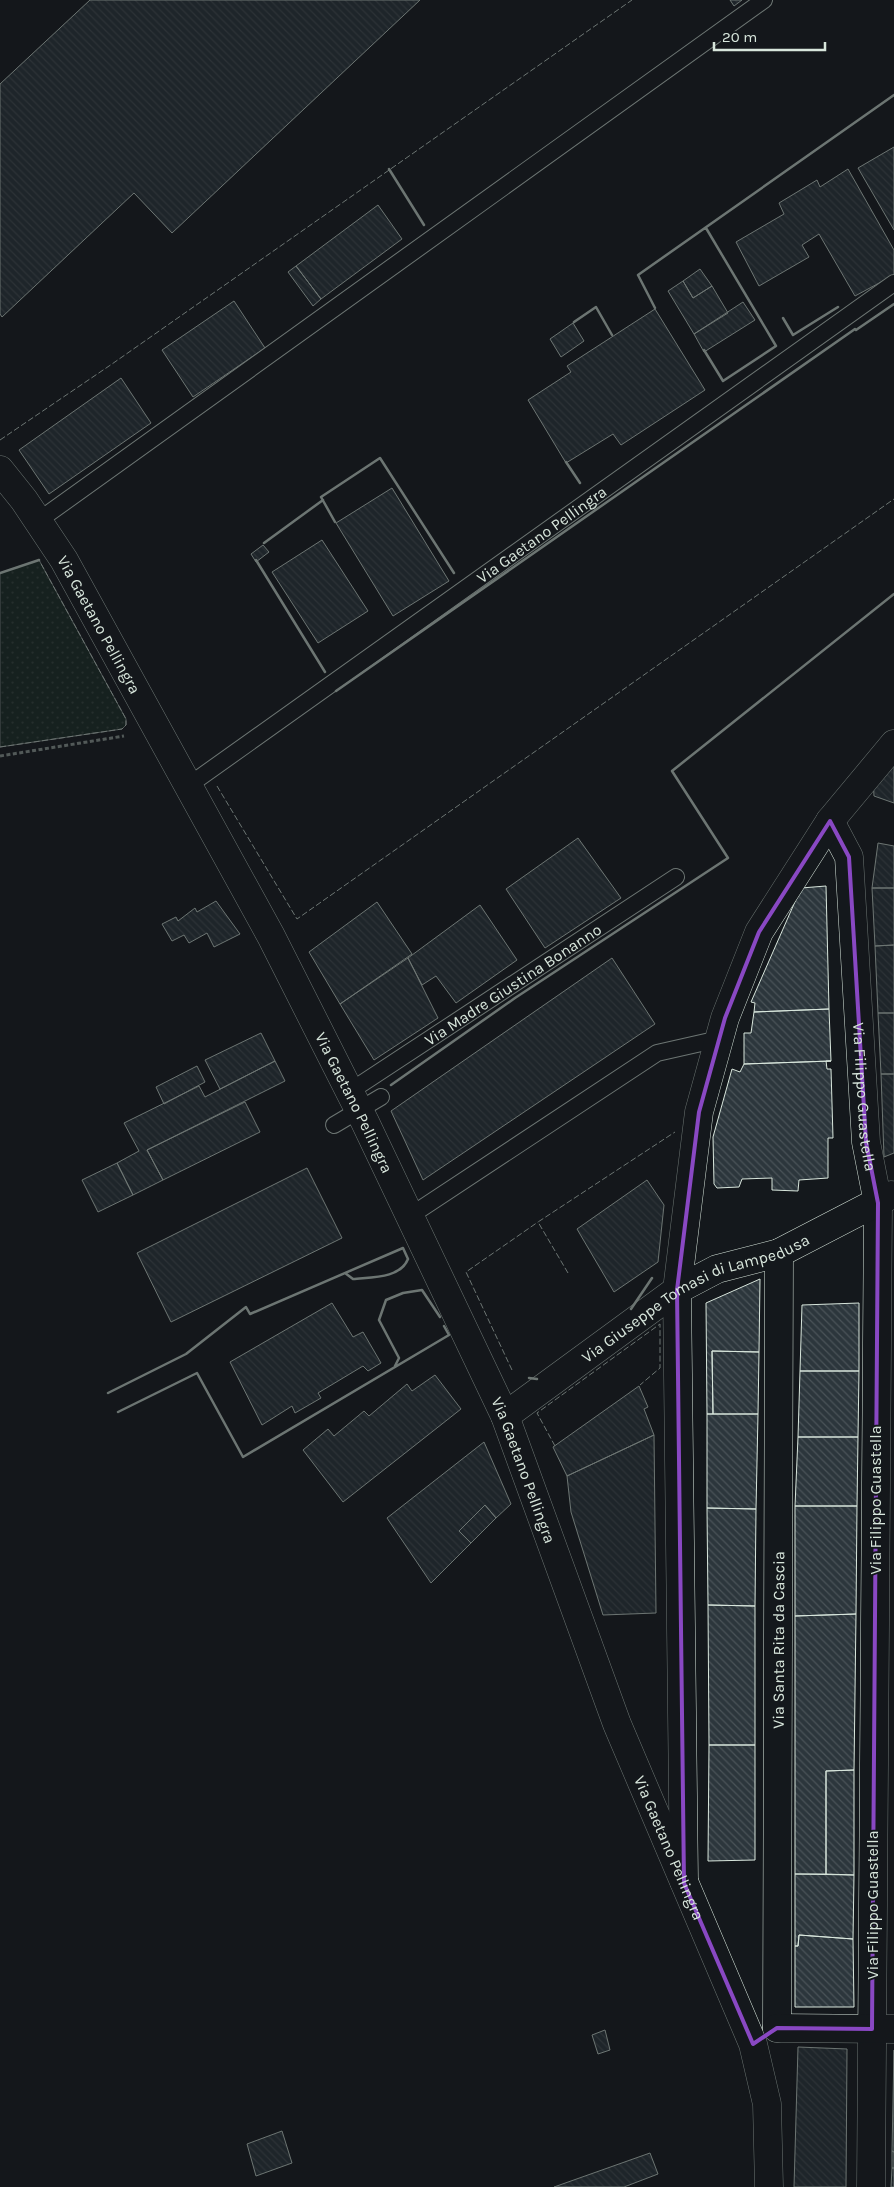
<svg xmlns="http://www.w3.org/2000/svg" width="894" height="2187" font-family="Karla,sans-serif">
  <defs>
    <pattern id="grass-dots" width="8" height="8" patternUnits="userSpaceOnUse" patternTransform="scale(1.25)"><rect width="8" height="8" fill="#1a2d24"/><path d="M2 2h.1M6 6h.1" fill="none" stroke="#3b4b43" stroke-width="1.8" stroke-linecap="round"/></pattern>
    <pattern id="building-back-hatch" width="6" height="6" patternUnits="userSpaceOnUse" patternTransform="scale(1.25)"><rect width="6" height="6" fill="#2c363c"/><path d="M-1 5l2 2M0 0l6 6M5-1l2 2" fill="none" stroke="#4a5358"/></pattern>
  </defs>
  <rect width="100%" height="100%" fill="#14181c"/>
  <path fill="url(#grass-dots)" stroke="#939e99" d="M39,560L126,719V725L122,729L0,747V573Z"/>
  <path fill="url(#building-back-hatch)" stroke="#d8e6dc" d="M90,0H420L172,233L134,193L2,317L0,314V84Z
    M730,0H742L734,6Z
    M894,147V230L858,168Z
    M848,169L894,250V275L855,296L819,234L802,245L809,257L759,286L736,242L784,214L779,203L817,180L820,187Z
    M378,205L402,239L321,299L296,266Z
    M296,266L321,299L313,306L288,272Z
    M700,269L712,286L693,298L683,281Z
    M683,281L693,298L712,286L728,313L694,334L668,291Z
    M234,301L265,348L193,397L162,350Z
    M743,302L755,320L704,352L694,334Z
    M655,309L705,390L621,445L613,434L566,463L528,400L571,372L567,366Z
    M573,323L584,341L561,357L550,339Z
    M121,378L151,423L49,494L19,450Z
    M392,488L449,581L393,616L336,523Z
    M322,540L368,611L318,643L272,572Z
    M263,545L269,552L256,562L251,554Z
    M894,763V803L874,796L873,778Z
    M578,838L621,898L545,948L506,889Z
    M878,843L894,846V888H872Z
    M826,886L829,1009L754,1012L755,1003L751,1002L801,888Z
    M872,888H894V945L875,946Z
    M216,901L240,934L214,947L207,933L189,943L184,935L172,941L162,924L176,917L178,921L195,908L197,912Z
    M377,902L412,954L340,1004L309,952Z
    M480,905L517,960L456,1003L436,976L422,985L408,958Z
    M894,945V1013H878L875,946Z
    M408,958L438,1018L374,1060L340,1004Z
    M612,958L655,1024L423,1180L391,1111Z
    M829,1009L831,1061L744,1064V1033H751L754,1012Z
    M878,1013H894V1074H881Z
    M261,1033L275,1061L220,1089L205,1060Z
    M275,1061L285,1081L147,1150L163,1180L133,1195L117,1163L139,1151L124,1123L199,1086L205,1097Z
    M826,1061L827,1069H831L833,1138H828V1178L799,1180L798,1191L772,1190V1178L742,1179L739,1187L717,1188L714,1184L713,1137L732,1069L740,1072L744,1064L831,1061Z
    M197,1066L205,1082L164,1104L156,1087Z
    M881,1074H894V1153L884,1157Z
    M245,1102L260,1132L163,1180L147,1150Z
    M117,1163L133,1195L98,1212L82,1180Z
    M307,1168L342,1238L171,1322L137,1253Z
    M647,1180L664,1205L658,1262L614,1292L577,1229Z
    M760,1279L759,1352L712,1351L713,1414H707L706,1303Z
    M332,1303L353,1337L363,1332L381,1363L368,1371L363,1366L318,1393L321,1398L295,1413L292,1406L262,1425L230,1362Z
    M859,1303V1371H800L802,1305Z
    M712,1351L759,1352L758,1414H713Z
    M800,1371H859L858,1437H798Z
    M435,1375L461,1409L343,1502L303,1450L328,1429L334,1436L364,1411L369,1416L407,1384L412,1391Z
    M639,1386L648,1407L644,1409L654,1435L567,1476L553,1447Z
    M707,1414H758L756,1509L707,1508Z
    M654,1435L656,1613L603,1615L571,1512L567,1476Z
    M798,1437H858L857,1506H795Z
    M484,1442L511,1504L496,1518L485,1505L459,1531L471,1543L431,1583L387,1518Z
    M485,1505L496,1518L471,1543L459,1531Z
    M795,1506H857L856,1614L795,1616Z
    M707,1508L756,1509L755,1606L708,1605Z
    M708,1605L755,1606V1745H709Z
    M856,1614L854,1770L826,1771V1874H795V1616Z
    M709,1745H755V1860L708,1861Z
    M854,1770V1875L826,1874V1771Z
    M795,1874L854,1875L853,1939L799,1935L798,1946H795Z
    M799,1935L853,1939L854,2007H795V1946H798Z
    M605,2030L610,2050L598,2054L592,2035Z
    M798,2047L847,2049L846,2187H794Z
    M894,2050V2152L892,2151Z
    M282,2131L292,2163L256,2176L247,2144Z
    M892,2151L894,2152V2168H892Z
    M650,2153L658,2174L624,2187H554Z
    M892,2168H894V2187H891Z"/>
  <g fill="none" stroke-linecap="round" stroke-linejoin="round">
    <g stroke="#d8e6dc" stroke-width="18">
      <g id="lane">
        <path d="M38,521L764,0"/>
        <path id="s1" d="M188,786L894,283"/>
        <path id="s2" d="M349,1092L676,877"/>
        <path d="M334,1125L381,1097"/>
        <path d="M410,1216L657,1053L719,1039"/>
      </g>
    </g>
    <g stroke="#d8e6dc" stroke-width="29">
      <g id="street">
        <path id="s3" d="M830,821L849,857L866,1142L878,1203L871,2187"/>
        <path id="s4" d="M505,1416L677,1290L717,1269L779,1253L891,1195"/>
        <path d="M684,1881L677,1290L699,1112L725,1018L759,932L830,821L894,744"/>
        <path id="s5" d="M777,2028L779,1253"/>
        <path d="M777,2028L894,2029"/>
      </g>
    </g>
    <g stroke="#d8e6dc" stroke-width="29">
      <g id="secondary">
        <path id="s6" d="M0,470L24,500L64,560L271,936L365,1122L505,1416L617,1724L753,2044L767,2104L769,2187"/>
      </g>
    </g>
    <path stroke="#9da8a2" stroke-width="3" stroke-dasharray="4 2.5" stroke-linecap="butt" d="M0,756L124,736"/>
    <use href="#lane" stroke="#14181c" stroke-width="16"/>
    <use href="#street" stroke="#14181c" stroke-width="28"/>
    <use href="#secondary" stroke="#14181c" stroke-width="28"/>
    <path stroke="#d8e6dc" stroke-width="1" stroke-dasharray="6 2.5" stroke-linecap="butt" d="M0,440L112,364L632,0
      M0,747L122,729L126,725V719L39,560
      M217,786L297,919L894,499
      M568,1273L538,1222L675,1132
      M512,1370L466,1272L538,1222
      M555,1446L537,1413L660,1324V1368L640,1385"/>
    <path stroke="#d8e6dc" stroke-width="2.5" d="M389,169L424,225
      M655,308L638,275L894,95
      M783,318L793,335L838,307
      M574,322L596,307L612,335
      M856,330L894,304
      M704,350L723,381L776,346L706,228
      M566,462L580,483
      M335,522L321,497L380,458L454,573
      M264,543L323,500
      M256,560L325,672
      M0,573L39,560
      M336,691L855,329
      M391,1085L515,998L728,858L672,771L894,594
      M631,1309L652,1278
      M395,1366L399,1358L379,1320L386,1300L403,1293L422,1290L440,1317
      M529,1378L537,1379
      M108,1393L186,1354L246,1307L250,1314L403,1248L408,1259C400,1279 370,1277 353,1279L345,1273
      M118,1412L197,1373L243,1457L449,1335L444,1326"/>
  </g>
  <path d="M0 0H894V2187H0ZM830,821L849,857L866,1142L878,1203L872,2029L777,2028L753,2044L684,1883L677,1290L699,1112L725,1018L759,932Z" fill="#14181c" fill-opacity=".55" fill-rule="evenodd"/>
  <path fill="none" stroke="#8948c3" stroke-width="4" stroke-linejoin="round" d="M830,821L849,857L866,1142L878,1203L872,2029L777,2028L753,2044L684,1883L677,1290L699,1112L725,1018L759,932Z"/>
  <g text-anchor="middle" stroke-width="4" stroke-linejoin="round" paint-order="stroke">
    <g font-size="16" fill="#d8e6dc" stroke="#14181c">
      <text dy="6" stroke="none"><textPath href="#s1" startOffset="434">Via Gaetano Pellingra</textPath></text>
      <text dy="6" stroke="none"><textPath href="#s6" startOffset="184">Via Gaetano Pellingra</textPath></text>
      <text dy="6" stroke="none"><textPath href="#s2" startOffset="196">Via Madre Giustina Bonanno</textPath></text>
      <text dy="6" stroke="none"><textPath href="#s3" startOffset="281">Via Filippo Guastella</textPath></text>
      <text dy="6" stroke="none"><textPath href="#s6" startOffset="726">Via Gaetano Pellingra</textPath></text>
      <text dy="6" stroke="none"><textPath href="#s4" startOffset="226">Via Giuseppe Tomasi di Lampedusa</textPath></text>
      <text dy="6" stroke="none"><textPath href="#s6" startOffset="1131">Via Gaetano Pellingra</textPath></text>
      <text transform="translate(875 1500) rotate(-90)" y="6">Via Filippo Guastella</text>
      <text dy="6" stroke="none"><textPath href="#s5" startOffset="388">Via Santa Rita da Cascia</textPath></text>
      <text dy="6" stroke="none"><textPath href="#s6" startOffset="1536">Via Gaetano Pellingra</textPath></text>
      <text transform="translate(872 1905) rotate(-90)" y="6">Via Filippo Guastella</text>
    </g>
  </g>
  <path d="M714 42v8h111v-8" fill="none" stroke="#d8e6dc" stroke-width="2.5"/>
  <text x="722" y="42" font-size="15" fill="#d8e6dc" stroke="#14181c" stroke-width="4" paint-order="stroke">20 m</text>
</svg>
